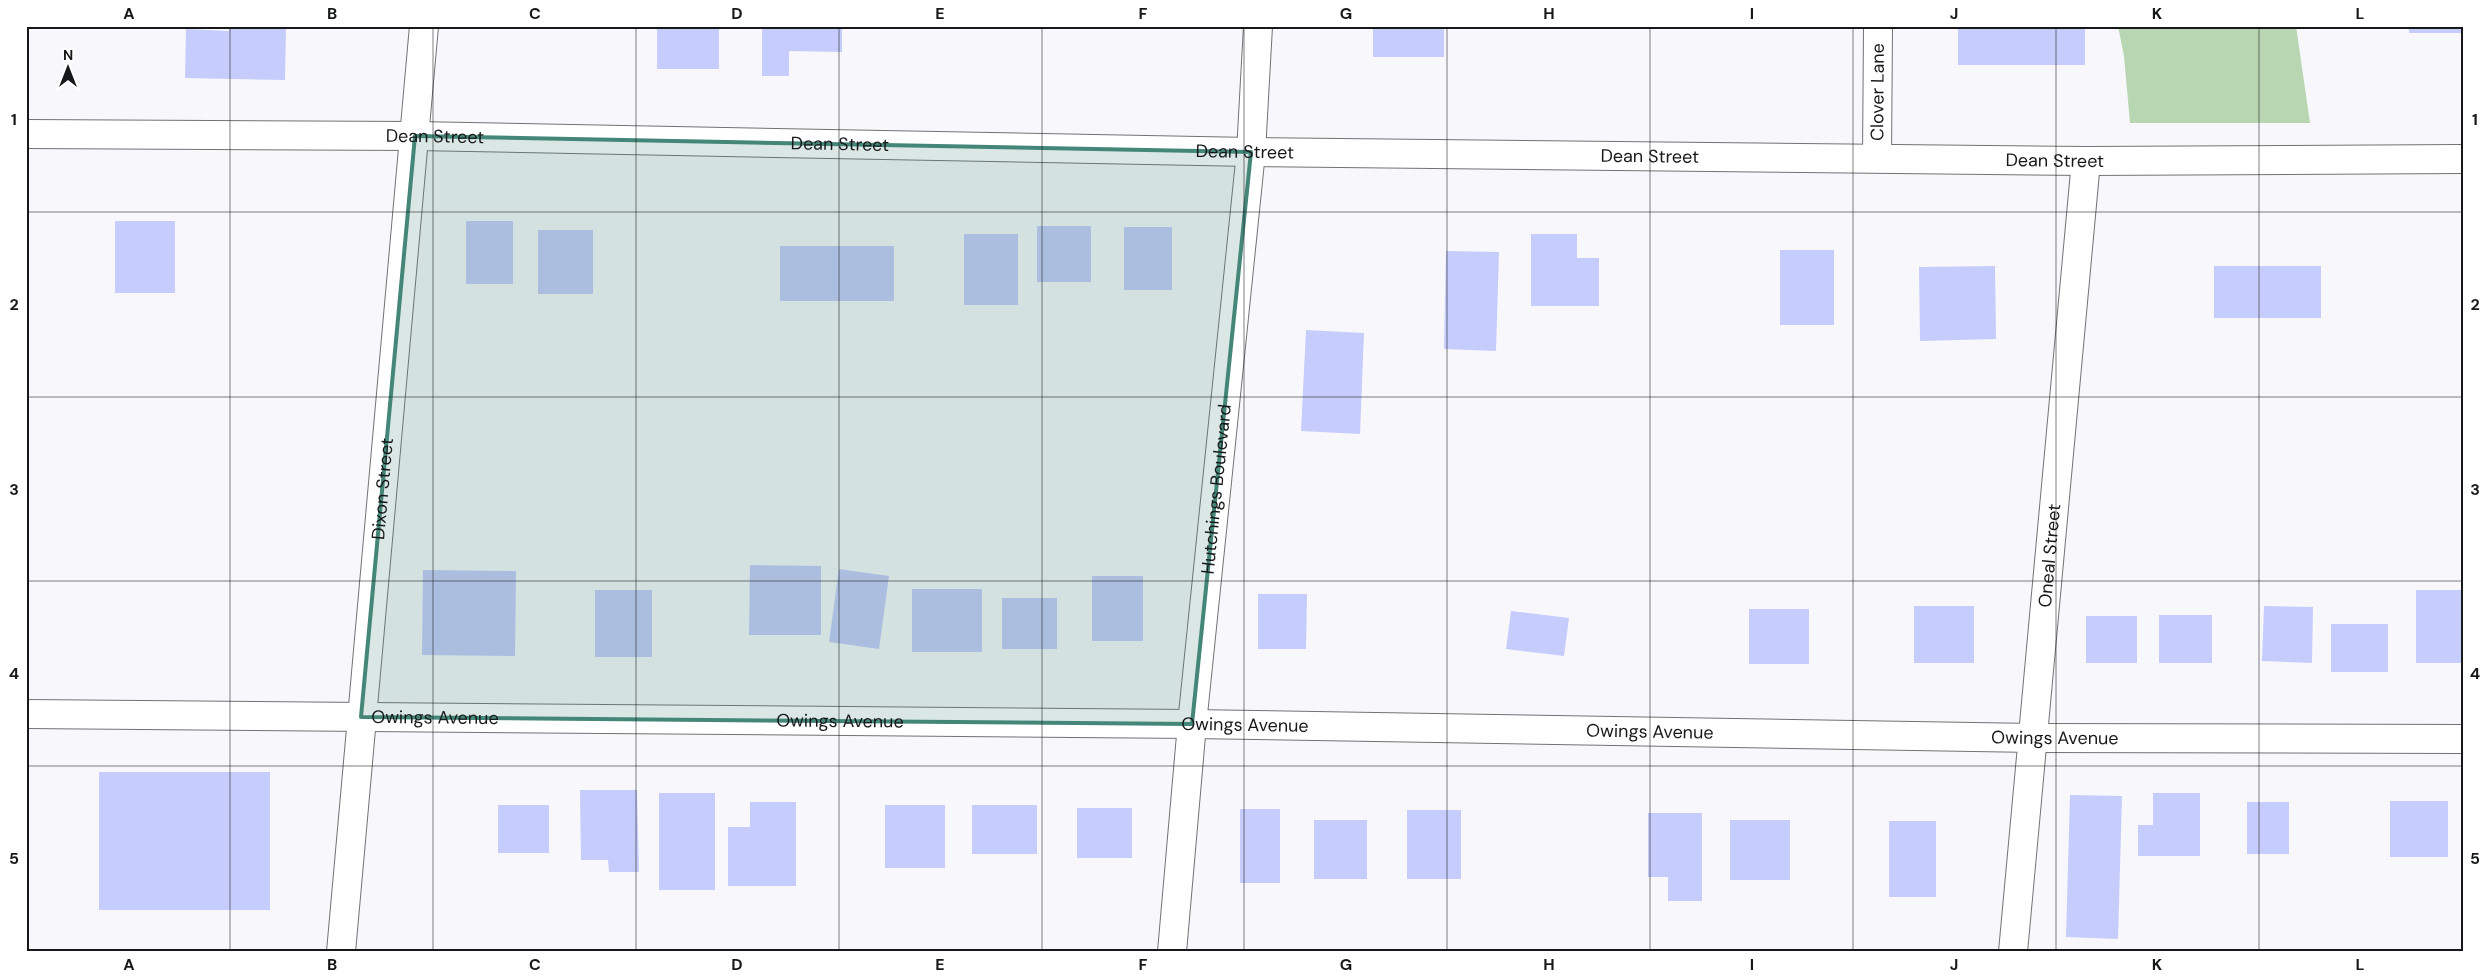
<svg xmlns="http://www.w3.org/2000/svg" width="2489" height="978" font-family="'DM Sans',sans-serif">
  <rect width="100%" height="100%" fill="#f8f8fc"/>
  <path fill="#b8d6b1" d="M2118,26H2296L2310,123H2130L2124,56Z"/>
  <path fill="#c6ccfb" d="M229,26H286L285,80L185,78L186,29L229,31Z
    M657,26H719V69H657Z
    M762,26H842V52L789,51V76H762Z
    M1373,26H1444V57H1373Z
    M1958,26H2085V65H1958Z
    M2409,26H2463V33H2409Z
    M115,221H175V293H115Z
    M466,221H513V284H466Z
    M1037,226H1091V282H1037Z
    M1124,227H1172V290H1124Z
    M538,230H593V294H538Z
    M964,234H1018V305H964Z
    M1531,234H1577V258H1599V306H1531Z
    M780,246H894V301H780Z
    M1780,250H1834V325H1780Z
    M1446,251L1499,252L1496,351L1444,349Z
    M1995,266L1996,339L1920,341L1919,267Z
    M2214,266H2321V318H2214Z
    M1306,330L1364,333L1360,434L1301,431Z
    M750,565L821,566V635H749Z
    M839,569L889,576L879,649L829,642Z
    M423,570L516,571L515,656L422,655Z
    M1092,576H1143V641H1092Z
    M912,589H982V652H912Z
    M595,590H652V657H595Z
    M2416,590H2463V663H2416Z
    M1258,594H1307L1306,649H1258Z
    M1002,598H1057V649H1002Z
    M1914,606H1974V663H1914Z
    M2264,606L2313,607L2312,663L2262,661Z
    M1749,609H1809V664H1749Z
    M1511,611L1569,618L1564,656L1506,649Z
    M2159,615H2212V663H2159Z
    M2086,616H2137V663H2086Z
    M2331,624H2388V672H2331Z
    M99,772H270V910H99Z
    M580,790H637L639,872H609L608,860H581Z
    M659,793H715V890H659Z
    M2153,793H2200V856H2138V825H2153Z
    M2070,795L2122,796L2118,939L2066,937Z
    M2390,801H2448V857H2390Z
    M750,802H796V886H728V827H750Z
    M2247,802H2289V854H2247Z
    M498,805H549V853H498Z
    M885,805H945V868H885Z
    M972,805H1037V854H972Z
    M1077,808H1132V858H1077Z
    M1240,809H1280V883H1240Z
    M1407,810H1461V879H1407Z
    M1648,813H1702V901H1668V877H1648Z
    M1314,820H1367V879H1314Z
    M1730,820H1790V880H1730Z
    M1889,821H1936V897H1889Z"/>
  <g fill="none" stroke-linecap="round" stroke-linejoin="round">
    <g stroke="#727275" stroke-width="30">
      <g id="minor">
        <path id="s1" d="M26,134L415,136L1251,152L2086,161L2463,159"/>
        <path id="s2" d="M1877,158L1878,26"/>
        <path id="s3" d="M26,714L1192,724L2034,738L2463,739"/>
        <path id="s4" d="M341,952L424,26"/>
        <path id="s5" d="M1172,952L1192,724L1251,152L1258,26"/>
        <path id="s6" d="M2013,952L2086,161"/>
      </g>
    </g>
    <use href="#minor" stroke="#fff" stroke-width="28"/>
  </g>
  <path fill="#448678" fill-opacity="0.2" stroke="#448678" stroke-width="4" stroke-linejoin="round" d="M415,136L1251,152L1192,724L361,717Z"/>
  <path fill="none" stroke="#171819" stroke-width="1" stroke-opacity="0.55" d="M230,26V952M433,26V952M636,26V952M839,26V952M1042,26V952M1244,26V952M1447,26V952M1650,26V952M1853,26V952M2056,26V952M2259,26V952M26,212H2463M26,397H2463M26,581H2463M26,766H2463"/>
  <g text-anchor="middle" stroke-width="4" stroke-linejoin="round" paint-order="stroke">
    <g font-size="18" fill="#171819" stroke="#fff">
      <text dy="6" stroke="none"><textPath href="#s2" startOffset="66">Clover Lane</textPath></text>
      <text dy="6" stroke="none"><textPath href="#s1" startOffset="409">Dean Street</textPath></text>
      <text dy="6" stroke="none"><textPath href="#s1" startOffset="814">Dean Street</textPath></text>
      <text dy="6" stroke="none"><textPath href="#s1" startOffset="1219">Dean Street</textPath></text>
      <text dy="6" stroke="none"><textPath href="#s1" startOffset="1624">Dean Street</textPath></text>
      <text dy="6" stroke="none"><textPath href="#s1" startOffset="2029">Dean Street</textPath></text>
      <text dy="6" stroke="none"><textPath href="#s4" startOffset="465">Dixon Street</textPath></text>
      <text dy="6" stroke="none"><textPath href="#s5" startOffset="465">Hutchings Boulevard</textPath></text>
      <text dy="6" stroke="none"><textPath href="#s6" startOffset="398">Oneal Street</textPath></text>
      <text dy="6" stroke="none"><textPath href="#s3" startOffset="409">Owings Avenue</textPath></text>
      <text dy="6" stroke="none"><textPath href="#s3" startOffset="814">Owings Avenue</textPath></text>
      <text dy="6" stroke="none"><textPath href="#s3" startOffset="1219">Owings Avenue</textPath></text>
      <text dy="6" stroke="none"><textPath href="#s3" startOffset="1624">Owings Avenue</textPath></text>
      <text dy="6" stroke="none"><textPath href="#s3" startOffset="2029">Owings Avenue</textPath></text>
    </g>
  </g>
  <rect width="2489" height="978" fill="none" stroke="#ffffff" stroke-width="55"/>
  <g transform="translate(68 68)" stroke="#ffffff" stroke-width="4" paint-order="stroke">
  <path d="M0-4L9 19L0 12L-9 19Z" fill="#171819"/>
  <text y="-8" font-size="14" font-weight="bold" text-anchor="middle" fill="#171819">N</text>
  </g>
  <rect x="28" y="28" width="2434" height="922" fill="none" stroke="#171819" stroke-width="2"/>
  <g font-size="16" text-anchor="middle" font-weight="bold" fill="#171819">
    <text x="129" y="19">A</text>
    <text x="332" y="19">B</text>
    <text x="535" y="19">C</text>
    <text x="737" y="19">D</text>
    <text x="940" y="19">E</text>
    <text x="1143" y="19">F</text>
    <text x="1346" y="19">G</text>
    <text x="1549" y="19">H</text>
    <text x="1752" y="19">I</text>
    <text x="1954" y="19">J</text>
    <text x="2157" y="19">K</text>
    <text x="2360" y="19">L</text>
    <text x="14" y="125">1</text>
    <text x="2475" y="125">1</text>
    <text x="14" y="310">2</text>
    <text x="2475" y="310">2</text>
    <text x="14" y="495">3</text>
    <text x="2475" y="495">3</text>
    <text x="14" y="679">4</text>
    <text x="2475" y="679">4</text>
    <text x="14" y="864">5</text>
    <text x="2475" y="864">5</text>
    <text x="129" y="970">A</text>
    <text x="332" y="970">B</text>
    <text x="535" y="970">C</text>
    <text x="737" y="970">D</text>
    <text x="940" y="970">E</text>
    <text x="1143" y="970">F</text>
    <text x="1346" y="970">G</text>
    <text x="1549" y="970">H</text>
    <text x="1752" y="970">I</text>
    <text x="1954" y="970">J</text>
    <text x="2157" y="970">K</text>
    <text x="2360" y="970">L</text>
  </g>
</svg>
